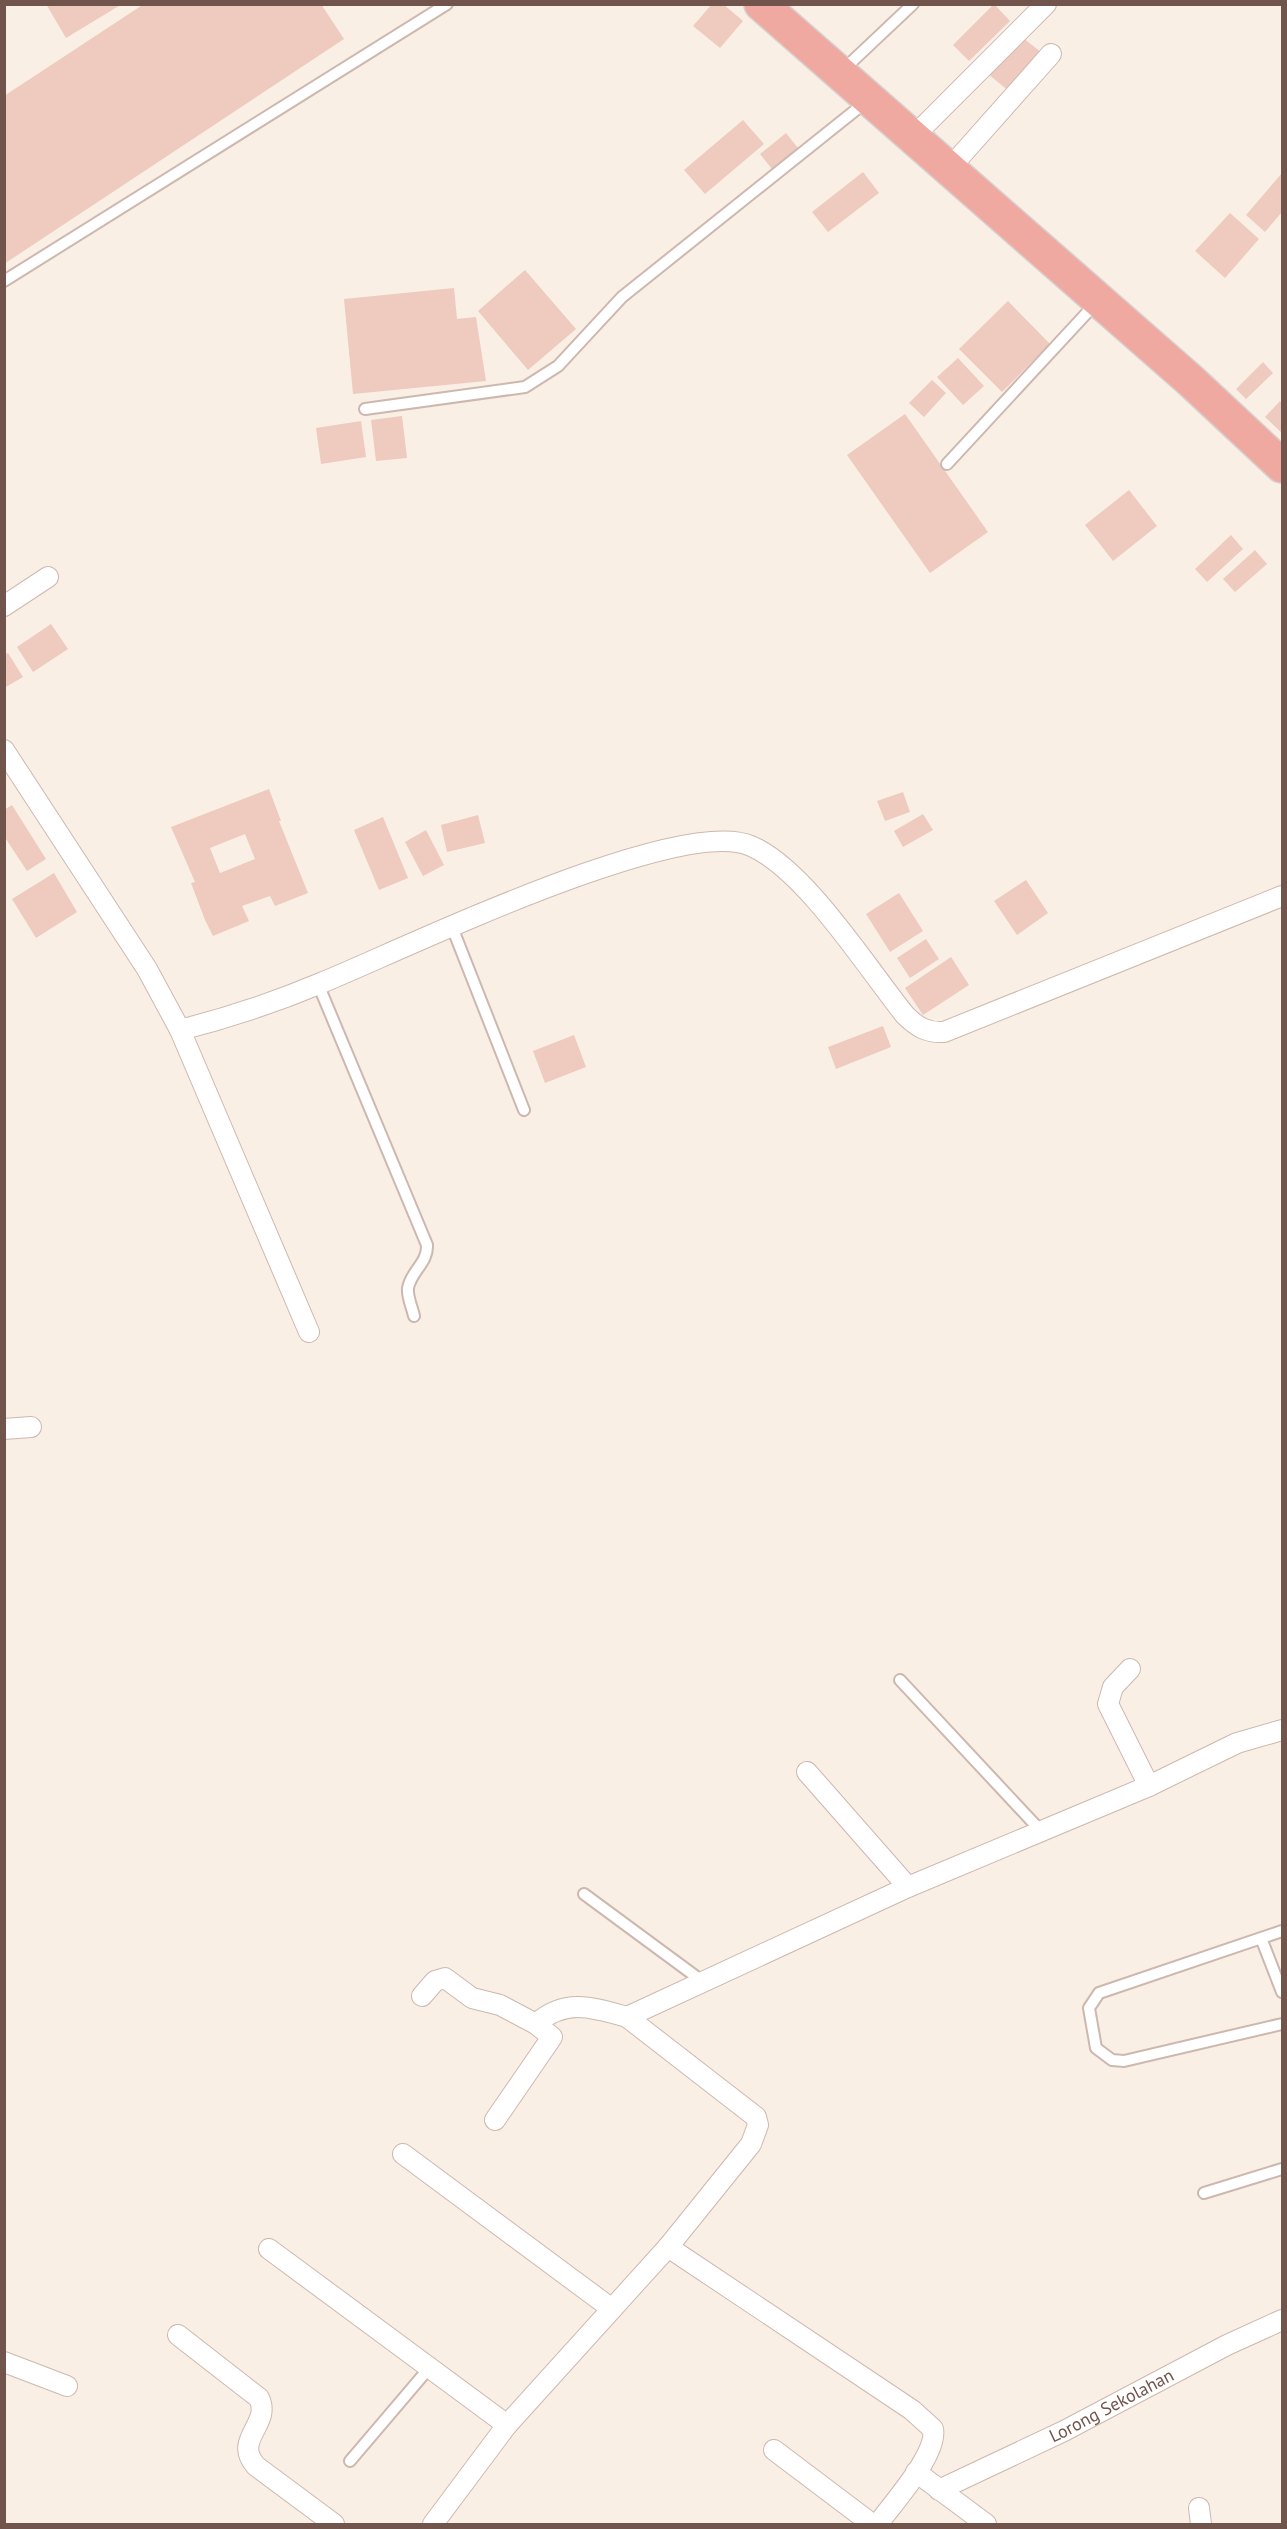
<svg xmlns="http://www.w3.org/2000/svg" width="1287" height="2529" font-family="'PT Sans',sans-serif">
  <rect width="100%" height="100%" fill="#faefe5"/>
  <path fill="#eecabf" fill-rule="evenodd" d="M46,4H122L66,38Z
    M144,4H321L344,39L4,264V96Z
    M712,4H723L743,21L720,48L693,26Z
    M994,4L1010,21L969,61L953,45Z
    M1019,35L1041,52L1009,91L988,74Z
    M743,120L764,144L705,194L684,170Z
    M786,133L798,148L772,169L760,154Z
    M863,172L879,193L828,232L812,212Z
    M1282,173V212L1265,232L1246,215Z
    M1230,213L1259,239L1225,278L1195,251Z
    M525,270L576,329L528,370L478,311Z
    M454,288L457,319L476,317L486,381L353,394L344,299Z
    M1008,301L1050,344L1002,392L959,349Z
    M958,358L984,386L963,405L937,377Z
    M1263,362L1273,373L1246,399L1236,389Z
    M932,380L946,393L924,417L909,403Z
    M1280,401L1282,404V433L1265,417Z
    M905,414L988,532L930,573L847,455Z
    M402,416L407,458L376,461L371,420Z
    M361,421L366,457L321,464L316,428Z
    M1129,490L1157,526L1113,561L1085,525Z
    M1231,535L1243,549L1207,582L1195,569Z
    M1255,550L1267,564L1235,592L1223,579Z
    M51,624L68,649L33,672L17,647Z
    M8,653L23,677L4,688V655Z
    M269,789L281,821H279L308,893L275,906L270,896L242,906L249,921L213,936L205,920L191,883L195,882L171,827ZM245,834L255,859L220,873L210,848Z
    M903,792L910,812L885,821L877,801Z
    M12,805L46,859L27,871L4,836V810Z
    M923,814L933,830L903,847L894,831Z
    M478,815L485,843L447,852L441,825Z
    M383,817L408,878L379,890L354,830Z
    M426,830L444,865L423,876L405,842Z
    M54,873L77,912L36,938L12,899Z
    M1026,880L1048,913L1017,935L994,901Z
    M899,893L923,931L890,952L866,914Z
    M926,939L939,959L910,978L897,958Z
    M951,957L969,985L923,1015L905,988Z
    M883,1026L891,1047L836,1069L828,1047Z
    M574,1035L586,1067L545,1083L533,1051Z"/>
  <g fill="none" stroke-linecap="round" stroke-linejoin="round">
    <g stroke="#cdb8af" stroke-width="14">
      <path id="lane" d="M843,70L913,4
        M4,281L447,4
        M365,409L525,387L558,366L622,297L867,101
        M947,464L1096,303
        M452,927L524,1110
        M318,984L427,1245C428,1263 411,1271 408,1288C407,1297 412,1307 414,1316
        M900,1680L1040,1830
        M584,1894L702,1981
        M1282,1931L1099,1993L1089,2008L1096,2048L1112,2060L1124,2061L1282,2024
        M1261,1938L1282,1992
        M1204,2193L1282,2169
        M350,2461L430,2367"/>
    </g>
    <g stroke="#cdb8af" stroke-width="22">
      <g id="street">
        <path d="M913,137L1046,4"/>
        <path d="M949,169L1051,54"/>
        <path d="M4,606L48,577"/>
        <path d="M4,750L147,969L180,1030C227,1018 276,1002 321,983C400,951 680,814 751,846C805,869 867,968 905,1015C917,1027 927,1033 944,1032L1282,896"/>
        <path d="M180,1030L309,1332"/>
        <path d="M4,1429L31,1427"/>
        <path d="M1130,1669L1113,1687L1108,1704L1149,1786"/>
        <path d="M807,1772L908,1887"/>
        <path d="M422,1996L435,1981L445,1978L472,1998L500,2005L536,2024L552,2037L495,2120"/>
        <path d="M627,2017L908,1887L1149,1786L1237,1743L1282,1730"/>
        <path d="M536,2024C565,1998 592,2007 627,2017L756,2117L758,2125L751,2144L668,2247L912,2410L933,2429C938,2454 892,2504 878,2524"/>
        <path d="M403,2154L612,2309"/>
        <path d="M269,2249L507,2425L433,2524"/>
        <path d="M178,2335L259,2398C272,2425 232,2439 256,2466L334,2524"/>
        <path d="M4,2362L67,2386"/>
        <path d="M507,2425L668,2247"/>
        <path d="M774,2450L872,2524"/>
        <path d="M916,2472L986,2524"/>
        <path id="s1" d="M939,2490L1064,2431L1227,2345L1282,2320"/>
        <path d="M1199,2508L1201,2524"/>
      </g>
    </g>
    <g stroke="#d7cfcd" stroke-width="36">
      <path id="highway" d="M761,4L1191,381L1282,466"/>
    </g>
    <use href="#lane" stroke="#fff" stroke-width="10"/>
    <use href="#street" stroke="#fff" stroke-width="20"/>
    <use href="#highway" stroke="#f0a9a1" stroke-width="33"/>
  </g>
  <g text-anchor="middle" stroke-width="6" stroke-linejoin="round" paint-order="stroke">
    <g font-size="18" fill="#71544c" stroke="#fef3eb">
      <text dy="6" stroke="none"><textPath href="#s1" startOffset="192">Lorong Sekolahan</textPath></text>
    </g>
  </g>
  <rect width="1287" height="2529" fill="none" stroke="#71544c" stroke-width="12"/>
</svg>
